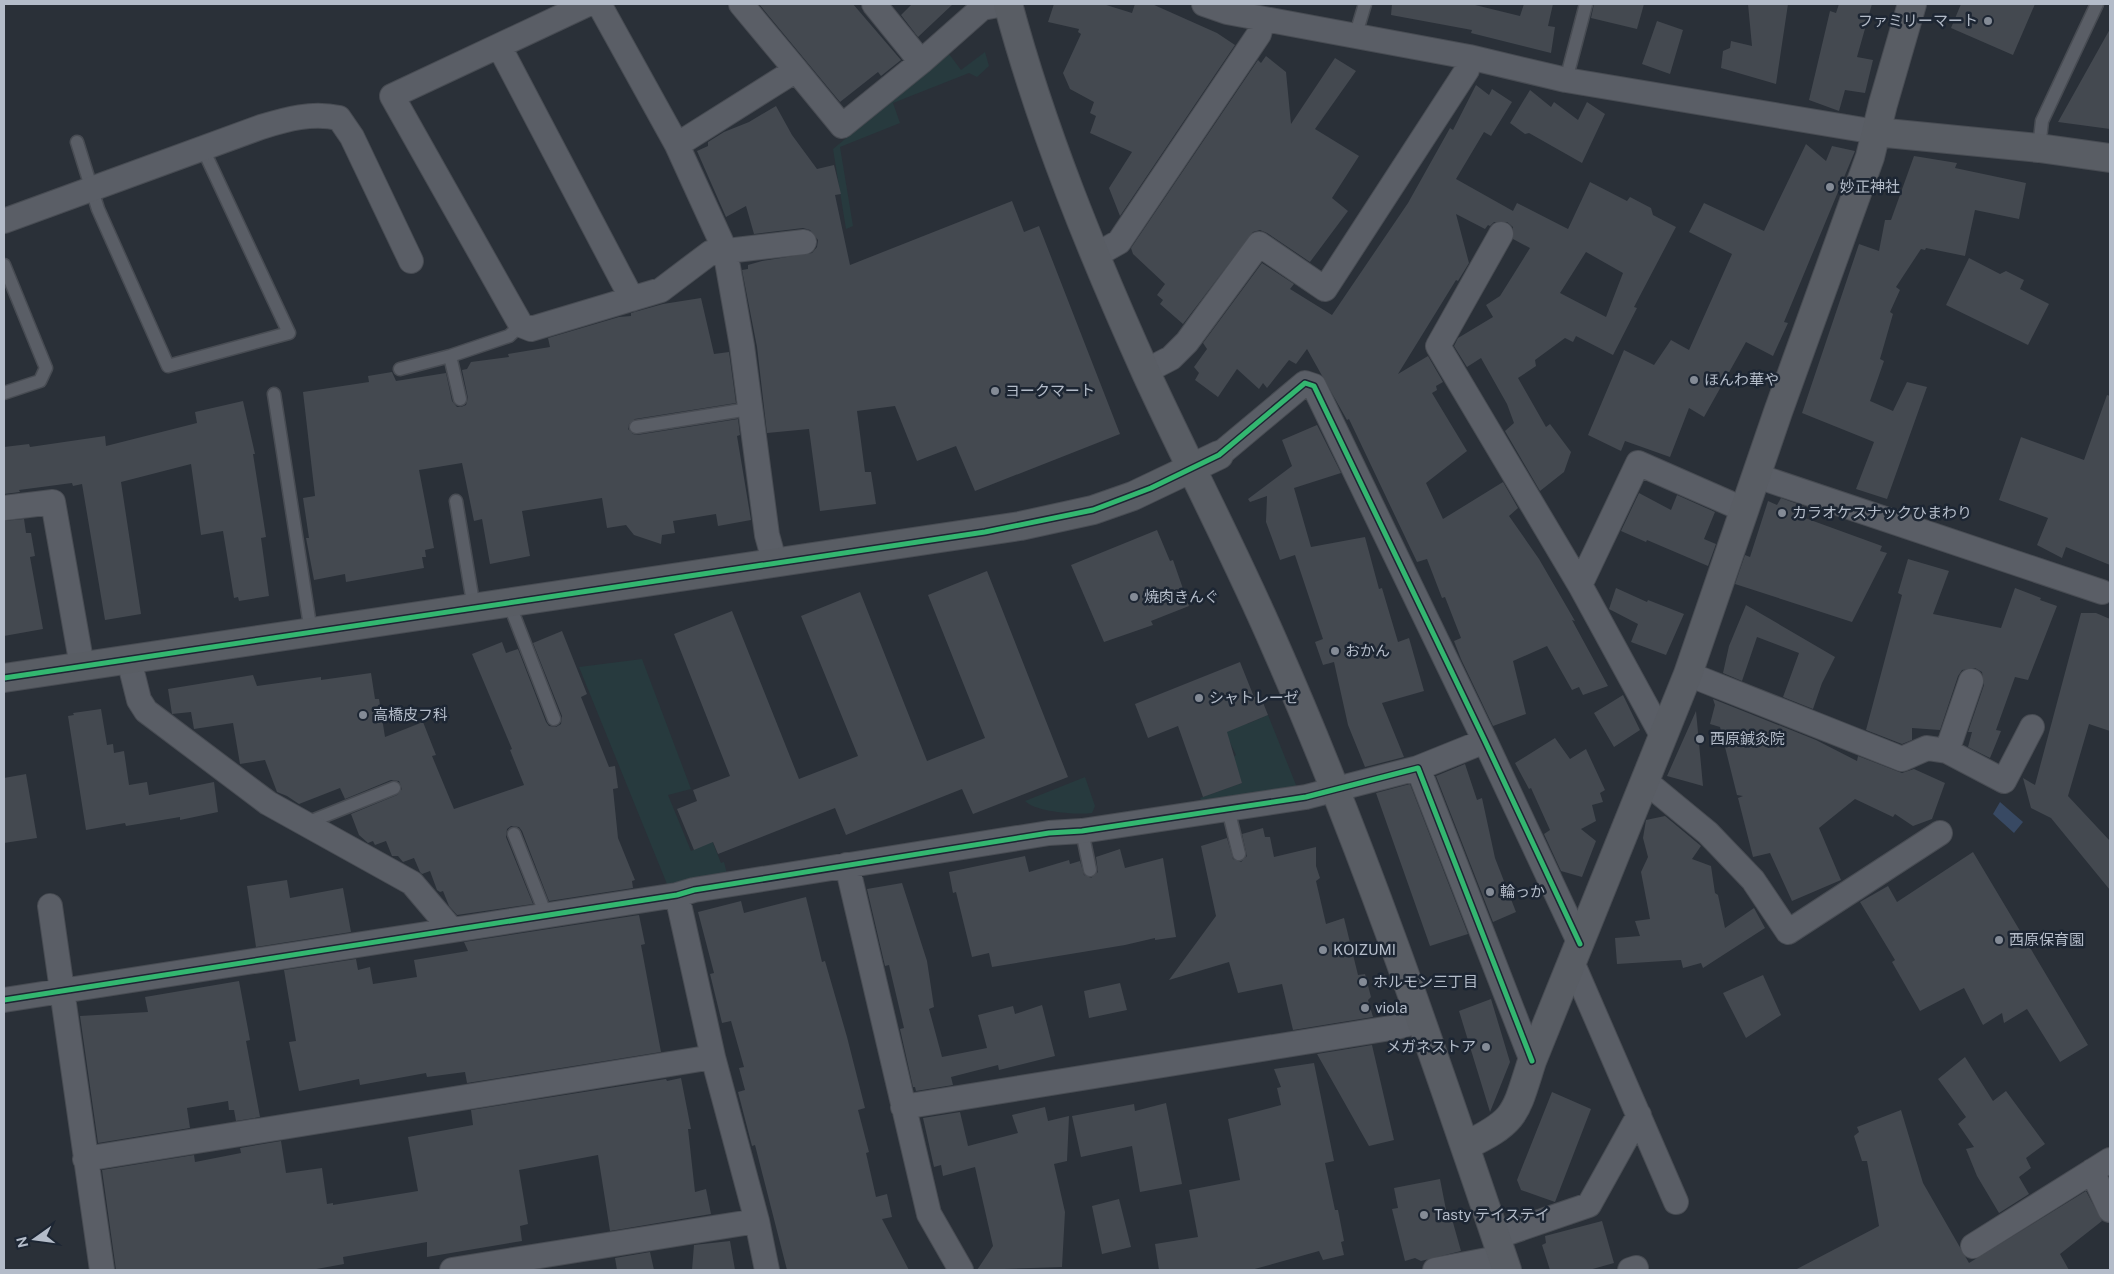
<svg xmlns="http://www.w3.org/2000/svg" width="2114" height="1274" font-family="'Public Sans','Noto Sans JP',sans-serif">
  <rect width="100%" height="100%" fill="#2a3038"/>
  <path fill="#273a3e" d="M985,52L989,66L977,77L969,73L893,103L900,123L840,147L853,226L846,229L833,149L949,54L961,70Z
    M642,659L691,789L668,795L691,851L703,846L711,838L721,863L724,862L727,874L667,884L579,667Z
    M1268,715L1298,790L1203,805L1200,798L1242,783L1233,757L1236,755L1223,728L1245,720L1247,724Z
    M1085,777L1095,806L1092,813C1077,815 1035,812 1025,801Z"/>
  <path fill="#384963" d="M2000,802L2023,822L2014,833L1993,814Z"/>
  <path fill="#444950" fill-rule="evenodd" d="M759,4H853L901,60L881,76L878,72L840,102Z
    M912,4H953L918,37L901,15Z
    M1054,4H1103L1132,13L1135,4H1152L1217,33L1235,45L1120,216L1109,188L1132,152L1090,133L1096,116L1090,113L1094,102L1070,89L1063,73L1081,34L1078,32L1079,29L1048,22Z
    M1392,4H1471L1520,16L1524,4H1553L1548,26L1555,27L1551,53L1471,33L1472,30L1391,15Z
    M1594,4H1644L1637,29L1591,18Z
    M1748,4H1788L1776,84L1721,68L1723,51L1730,48L1731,41L1752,46Z
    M1839,4H1872L1857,57L1873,60L1865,93L1845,90L1839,111L1809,100L1830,11L1836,13Z
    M1961,4H2035L2013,55L1951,28Z
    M1657,21L1683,30L1670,74L1642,64Z
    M2110,29V129L2058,122Z
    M1266,56L1286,72L1291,124L1335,58L1356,71L1315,129L1359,156L1332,198L1348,211L1310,262L1267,233L1260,230L1253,232L1183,324L1160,304L1163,300L1157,295L1165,284L1133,254L1131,248L1258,60L1261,63Z
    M1476,85L1489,95L1492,89L1512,102L1491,136L1484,132L1456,179L1513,211L1517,203L1568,229L1590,182L1627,201L1630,197L1651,208L1653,215L1676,227L1634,307L1637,308L1613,355L1576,336L1573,342L1565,338L1535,360L1536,366L1518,378L1546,427L1550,424L1571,452L1564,472L1540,491L1505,431L1514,423L1507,404L1481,358L1467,367L1454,346L1458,338L1493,317L1486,305L1500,296L1530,248L1513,239V227L1507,222H1494L1490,226L1488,225L1485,229L1456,214L1469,263L1458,281L1456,280L1398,374L1428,356L1443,382L1436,386L1437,390L1432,393L1467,451L1426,483L1443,519L1503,482L1518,508L1509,516L1539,559L1575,621L1572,620L1608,686L1583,695L1579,687L1572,690L1547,646L1513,661L1526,714L1493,726L1461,659L1454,641L1461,638L1445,597L1442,598L1427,559L1417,562L1349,419L1347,420L1307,349L1296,364L1289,360L1267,388L1263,383L1259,389L1237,369L1218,397L1195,380L1199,373L1194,367L1207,349L1203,343L1262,263L1294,284L1290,289L1332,315L1408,203L1450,128L1453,130ZM1586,252L1623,273L1606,317L1560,293Z
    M1530,90L1551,107L1554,102L1578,120L1587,102L1605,114L1582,163L1529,133L1525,134L1510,123Z
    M776,106L792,135L817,169L834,165L841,194L835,195L850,265L1012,201L1024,232L1039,226L1120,434L975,491L956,446L917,461L895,406L857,411L865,472H871L876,504L820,511L809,429L767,433L757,347L742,270L748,269V265L762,261L812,253L817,247L818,240L810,230L803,228L754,234L746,206L726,217L697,151L708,146V142L724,132L749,122Z
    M1806,144L1826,161L1832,146L1855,151L1784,322L1788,323L1773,356L1746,342L1704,417L1689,408L1670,457L1625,441L1621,451L1588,435L1624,350L1654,365L1671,340L1689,350L1732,254L1689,232L1704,203L1764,231Z
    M1914,156L1957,163L1955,168L2026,183L2019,219L1975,210L1965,256L1926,248L1925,250L1921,249L1896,287L1900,290L1890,312L1893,314L1880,359L1884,361L1870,401L1893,411L1907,382L1927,387L1887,499L1856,489L1874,442L1802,413L1859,244L1879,251L1885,220H1891Z
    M1969,258L2000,274L2006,271L2024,280L2020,289L2049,304L2028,345L1946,305Z
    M701,298L714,354L729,352L736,403L635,419L629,424L628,429L633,434L637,435L738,419L740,435L737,436L751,520L718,526L716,514L673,521L675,533L662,535L661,544L634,535L626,525L607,528L602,498L522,511L530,556L490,564L482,519L474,521L462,463L419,470L434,548L425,550L426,557H422L424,568L346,582L345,574L314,580L306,538H309L303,498L315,496L303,392L369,382L368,376L392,372L396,381L446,373L452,401L457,407H461L466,405L468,398L462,370L467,369L471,362L509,357L508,354L550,347L548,338L619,317L631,316V313L663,304Z
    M2107,395L2110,396V565L2066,547L2062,558L2037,545L2048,518L1999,500L2021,437L2084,460Z
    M243,401L255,454H253L266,537L261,538L269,596L239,601L238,597L234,598L223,531L201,535L191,464L121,482L141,614L105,620L82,484L73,486L72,483L19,490L20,492L4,494V447L29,444L30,447L105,436L106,446L197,423L195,412Z
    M1317,425L1341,473L1294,488L1311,547L1365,537L1379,589L1382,588L1398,642L1409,638L1424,691L1382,703L1404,757L1365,767L1348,725L1334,662L1323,665L1315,642L1323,639L1295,555L1280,560L1266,522L1267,496L1250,502L1248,499L1292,466L1282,440Z
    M1639,493L1671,510L1677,495L1715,512L1704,539L1716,544L1708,566L1647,540L1646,542L1621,531Z
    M1781,498L1806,507L1805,518L1882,546L1880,551L1887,553L1852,622L1735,584L1745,555L1750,557L1768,501L1777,505Z
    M24,519L26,533H31L35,556L30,557L43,629L4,636V521Z
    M1157,530L1170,561L1173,560L1189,606L1151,621L1153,625L1104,642L1071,565Z
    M1908,559L1949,571L1933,614L2001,628L2015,588L2041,598L2040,600L2057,606L2028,680L2015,677L1996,730L2001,731L1990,758L1968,747L1972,732H1968L1984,685L1982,672L1975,668L1962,670L1958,676L1940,730L1912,728V740L1902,744L1866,730L1902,595L1898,593Z
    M987,571L1068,777L973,814L962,789L846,835L835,808L718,854L713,842L694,850L677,809L697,801L693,790L730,776L674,634L732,611L799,779L858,756L801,616L860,592L927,761L985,738L928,595Z
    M1616,588L1647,602L1648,600L1684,614L1666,655L1631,642L1638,624L1609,609Z
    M1746,605L1835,657L1822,683L1813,709L1783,697L1799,653L1757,637L1742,681L1723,673L1729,646Z
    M2081,613H2096L2110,619V731L2089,724L2068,796L2110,841V890L2051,818L2031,808L2023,778L2035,785Z
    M562,631L587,694L581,697L609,767L615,766L618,788L613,789L618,838L635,880L632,881L633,888L549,901L522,831L519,827L511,826L507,829L506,837L533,904L457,915L449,906L443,891L440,892L437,890L430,871L422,874L420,872L414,858L403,862L398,856H392L386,841L375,845L373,841L368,843L359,835L351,814L397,795L402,789L399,781L391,780L345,799L340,788L299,804L287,796L277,792L265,760L240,764L233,723L194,729L191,712L172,714L168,689L253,675L257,686L321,677V680L371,673L375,699H379L385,737L423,722L436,755L432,756L454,809L524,785L510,750L512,749L472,654L502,642L506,653L518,649L546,722L549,726L556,727L561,724L562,716L533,643Z
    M1240,662L1254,697L1260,695L1268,715L1227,732L1242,783L1203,797L1178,726L1148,738L1135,704Z
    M1623,695L1640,730L1614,747L1594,713Z
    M1713,699L1816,740L1857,761L1858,756L1902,773L1914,769L1945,783L1932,819L1913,826L1895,814L1893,817L1855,799L1819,828L1841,880L1792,901L1770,853L1753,857L1738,798L1743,796L1737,795L1720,727L1710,724L1715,705Z
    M101,709L107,745L113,744L114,753L124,751L129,785L147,782L149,795L214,782L218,812L180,820V817L126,826L125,823L86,830L68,716L74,715L73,713Z
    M1696,711L1703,786L1667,776Z
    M1555,738L1570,759L1586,749L1605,790L1600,793L1603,802L1592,805L1596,821L1581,829L1596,841L1582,877L1561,871L1544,834L1550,830L1531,788L1529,789L1515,763Z
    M1465,764L1477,800L1482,798L1495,858L1516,912L1493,922L1436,776Z
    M26,774L37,838L4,843V778Z
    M1410,784L1468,934L1430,946L1376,793Z
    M1665,816L1701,846L1692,859L1711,866L1715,893L1718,895L1725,928L1754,908L1765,928L1703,968L1701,963L1683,968L1681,960L1617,964L1615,938L1640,936L1635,921L1650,919L1641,872L1648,857L1643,838L1646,820Z
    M1263,828L1265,837H1270L1274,857L1316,847V866L1320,878L1316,881L1326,924L1344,918L1358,975L1365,974L1371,997L1368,1000L1373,1017L1293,1030L1282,984L1238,993L1229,962L1169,980L1216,916L1201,846L1227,838L1233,859L1241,862L1247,856L1242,834Z
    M1120,849L1125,868L1163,858L1176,937L1155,940V938L1125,945L992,967L989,953L972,957L956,892L953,893L949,872L1025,856L1029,872L1069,860L1070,864L1080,861L1084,875L1091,878L1098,872L1096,857Z
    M1973,852L2088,1045L2060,1062L2027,1009L2004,1023L2002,1013L1983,1025L1964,988L1920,1011L1892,962L1895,960L1860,902L1888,886L1897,902Z
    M287,880L290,898L343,888L351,932L256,947L247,886Z
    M902,883L927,961L934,1007L929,1009L942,1057L987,1048L978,1015L1013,1006L1015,1014L1042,1005L1055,1056L999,1070L998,1065L951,1077L953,1085L916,1091L915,1087H913L900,1029L904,1028L889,965L885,966L867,889Z
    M806,897L822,962L825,961L847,1037L865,1108L858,1110L869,1152L866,1153L876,1197L887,1194L892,1217L882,1219L909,1270H787L755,1145L752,1146L738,1092L745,1090L739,1068L744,1067L731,1021L722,1023L710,974L714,973L698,912L741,901L744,913Z
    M639,915L645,944L641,945L661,1052L467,1083L465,1072L427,1077L426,1073L360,1085L359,1079L299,1091L289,1042L296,1041L284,970L356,959L358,970L370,967L373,984L417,977L414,960L468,951L464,942Z
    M1763,975L1781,1015L1746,1038L1723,993Z
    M239,981L250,1040L246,1041L260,1117L236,1121L234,1110H229L228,1101L187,1108L190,1128L98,1143L80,1016L148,1012L145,997Z
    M1120,983L1127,1010L1089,1018L1084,991Z
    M1491,999L1510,1062L1490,1112L1459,1011Z
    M1372,1045L1394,1140L1369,1146L1317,1054Z
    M1965,1057L1993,1101L2006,1091L2045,1144L2026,1158L2031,1168L2019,1177L2029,1194L1999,1213L1977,1176L1966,1149L1974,1147L1958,1124L1966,1117L1938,1079Z
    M1314,1063L1334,1161L1325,1163L1335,1210H1338L1344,1241L1341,1242L1344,1255L1323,1260L1319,1251L1251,1270H1159L1155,1244L1198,1237L1189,1190L1240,1180L1228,1119L1281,1105L1277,1088L1281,1087L1274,1069Z
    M681,1078L691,1129H688L695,1192L706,1189L711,1214L610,1231L598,1155L519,1170L528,1224L520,1226L522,1241L427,1257V1242L343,1257L344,1264L311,1270H116L102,1170L194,1155L195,1162L241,1153L240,1148L281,1141L286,1173L322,1168L327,1204L333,1203V1205L418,1191L408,1137L473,1125L471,1110L666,1079L667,1081Z
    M1552,1092L1591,1109L1555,1202L1521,1190L1517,1180Z
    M1166,1103L1182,1184L1140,1192L1132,1146L1081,1157L1072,1116L1134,1104L1135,1111Z
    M1045,1107L1048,1121L1069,1116L1067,1161L1054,1164L1065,1212L1062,1267L977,1270L993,1246L975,1167L943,1176L941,1165L934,1167L923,1118L960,1112L968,1146L1018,1133L1012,1115Z
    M1901,1110L1923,1183L1969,1263L2086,1191L2102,1221L2060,1254L2069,1270H1795L1879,1226L1867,1161H1862L1854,1136L1859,1132L1857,1127Z
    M1440,1179L1448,1220L1452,1219L1461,1251L1421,1261L1415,1258L1405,1261L1392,1209L1398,1208L1394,1188Z
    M1119,1199L1131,1247L1102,1254L1092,1206Z
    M1602,1221L1614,1263L1589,1270H1550L1542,1245L1546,1243L1545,1236Z
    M730,1241L735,1270H692L694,1245Z
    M650,1252L654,1270H617L615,1258Z"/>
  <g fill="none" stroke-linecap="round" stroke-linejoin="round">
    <g stroke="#484c53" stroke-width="15">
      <path id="lane" d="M1355,37L1365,4
        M1566,80L1586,4
        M77,142L98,209L168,366L289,333L203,149
        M2039,148L2042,121L2097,4
        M4,265L46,368L40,381L4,393
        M450,356L460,399
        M400,369L450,356L509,336L521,325
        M274,394L311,632
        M636,427L749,409
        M456,501L474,608
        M509,603L554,719
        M1228,809L1239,854
        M304,824L394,788
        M1082,831L1090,870
        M514,834L546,915"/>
    </g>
    <g stroke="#484c53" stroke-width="26">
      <path id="street" d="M588,4L392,96L521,325L531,329L661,290L710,253L804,242
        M599,4L677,145L725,250L742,346L767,535L775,564
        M741,4L796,70
        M874,4L921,62
        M1204,4L1227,12L1469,57L1566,80L1876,132
        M499,46L632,299
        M677,145L796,70L842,126L921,62L982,8L1004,4
        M4,221L261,127C287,119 312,112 339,118L352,137L411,261
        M1501,234L1438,346L1580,585L1663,737
        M1096,255L1119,242L1259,34L1263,20
        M1146,371L1171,358L1187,342L1259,244L1325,289L1467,70L1469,57
        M1219,455L1305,383L1314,386L1485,741L1580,944
        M1757,476L2102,592
        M4,508L53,502L82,666
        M1580,585L1638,463L1745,510
        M129,660L139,700L146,711L268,803L412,883L451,929
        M1688,674L1902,759L1927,748L1947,751L2004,781L2032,727
        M1947,751L1971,681
        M1418,768L1485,741
        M1645,781L1708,833L1753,880L1788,932L1940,833
        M847,865L929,1214L961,1270
        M677,895L713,1057L757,1221L767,1270
        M50,906L102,1270
        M1572,962L1676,1202
        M4,1000L677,895L694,890L1049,833L1082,831L1306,797L1418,768L1532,1061
        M903,1107L1397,1027L1422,1020
        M85,1159L713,1057
        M2092,1171L2110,1210
        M1496,1237L1589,1205L1639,1115
        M1973,1246L2110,1160
        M452,1270L757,1221
        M1435,1270L1503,1257
        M1630,1270L1636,1268"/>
    </g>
    <g stroke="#484c53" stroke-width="30">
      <path id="secondary" d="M1008,4C1042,131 1093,255 1147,375C1189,466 1236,555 1276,648C1365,850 1436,1061 1507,1270
        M1876,132L2039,148L2110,158
        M4,678L1020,526L1093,510L1133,496L1219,455
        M1465,1146C1517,1121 1515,1114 1532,1061L1688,674L1778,412L1870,157L1883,104L1912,4"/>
    </g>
    <use href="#lane" stroke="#5a5e66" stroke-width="12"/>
    <use href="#street" stroke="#5a5e66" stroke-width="24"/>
    <use href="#secondary" stroke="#595d64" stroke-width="28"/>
    <g stroke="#1d2633" stroke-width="8">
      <path id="cycleway" d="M4,678L985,532L1093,510L1151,488L1219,455L1305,383L1314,386L1485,741L1580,944
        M4,1000L677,895L694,890L1049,833L1082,831L1306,797L1418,768L1532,1061"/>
    </g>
    <use href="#cycleway" stroke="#33b770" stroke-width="5"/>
  </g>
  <g fill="#848b96" stroke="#1d2633" stroke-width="2">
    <circle cx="1988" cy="21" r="5"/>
    <circle cx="1830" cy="187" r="5"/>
    <circle cx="1694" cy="380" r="5"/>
    <circle cx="995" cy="391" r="5"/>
    <circle cx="1782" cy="513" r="5"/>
    <circle cx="1134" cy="597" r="5"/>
    <circle cx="1335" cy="651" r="5"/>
    <circle cx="1199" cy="698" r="5"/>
    <circle cx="363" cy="715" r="5"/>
    <circle cx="1700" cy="739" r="5"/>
    <circle cx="1490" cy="892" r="5"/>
    <circle cx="1999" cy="940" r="5"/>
    <circle cx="1323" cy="950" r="5"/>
    <circle cx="1363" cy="982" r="5"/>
    <circle cx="1365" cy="1008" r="5"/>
    <circle cx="1486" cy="1047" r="5"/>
    <circle cx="1424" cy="1215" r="5"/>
  </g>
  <g text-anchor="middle" stroke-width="5" stroke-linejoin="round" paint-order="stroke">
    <g font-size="15" fill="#b4bcc9" stroke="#1d2633" text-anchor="start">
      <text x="1978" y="26" text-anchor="end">ファミリーマート</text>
      <text x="1840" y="192">妙正神社</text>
      <text x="1704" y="385">ほんわ華や</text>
      <text x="1005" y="396">ヨークマート</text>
      <text x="1792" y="518">カラオケスナックひまわり</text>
      <text x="1144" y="602">焼肉きんぐ</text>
      <text x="1345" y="656">おかん</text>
      <text x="1209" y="703">シャトレーゼ</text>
      <text x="373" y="720">高橋皮フ科</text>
      <text x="1710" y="744">西原鍼灸院</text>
      <text x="1500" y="897">輪っか</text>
      <text x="2009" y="945">西原保育園</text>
      <text x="1333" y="955">KOIZUMI</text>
      <text x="1373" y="987">ホルモン三丁目</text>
      <text x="1375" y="1013">viola</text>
      <text x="1476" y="1052" text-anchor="end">メガネストア</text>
      <text x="1434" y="1220">Tasty テイステイ</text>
    </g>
  </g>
  <rect width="2114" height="1274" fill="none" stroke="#b4bcc9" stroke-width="10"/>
  <g transform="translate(35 1239) rotate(256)" stroke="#1d2633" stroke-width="4" paint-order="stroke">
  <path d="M0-4L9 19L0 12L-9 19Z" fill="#b4bcc9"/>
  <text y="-8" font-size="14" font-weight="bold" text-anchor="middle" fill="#b4bcc9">N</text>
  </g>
</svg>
